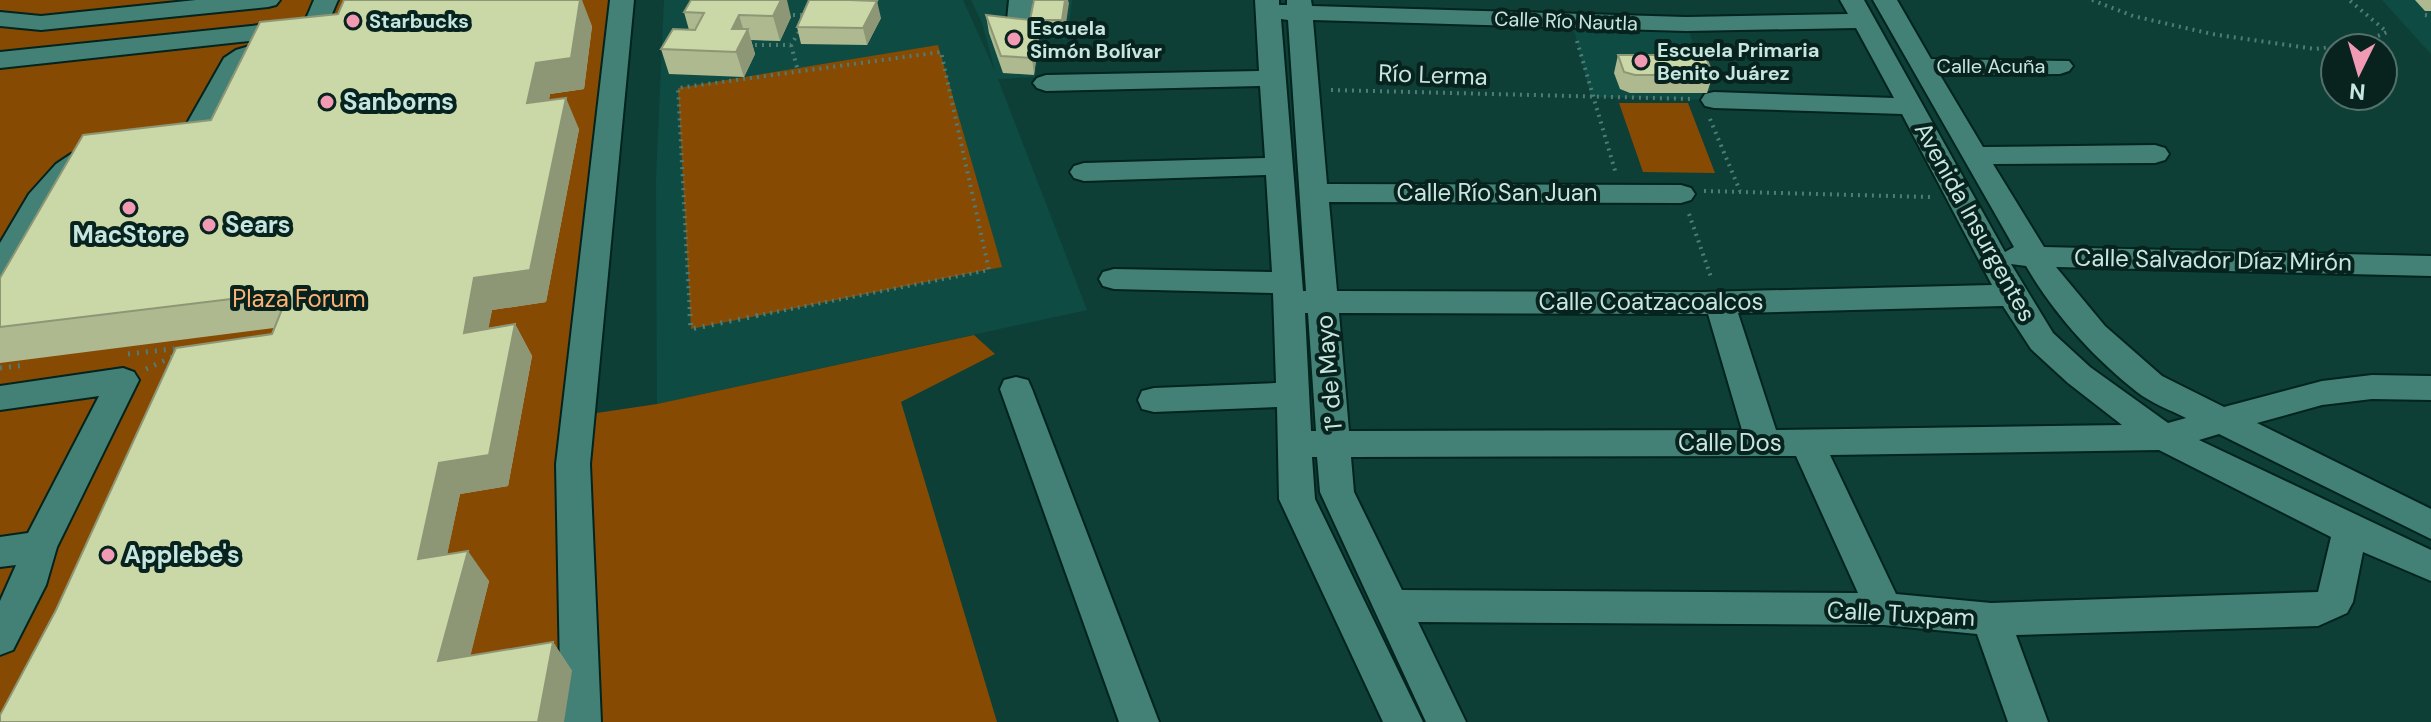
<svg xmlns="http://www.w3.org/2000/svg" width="2431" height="722" font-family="'DM Sans',sans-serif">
  <rect width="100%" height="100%" fill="#0d3f37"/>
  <path fill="#0e4b42" d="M664,0H963L995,71L982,23L971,0H1072L1067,40L1041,38L1035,77L998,79L1087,310L657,404L656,179Z
    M2382,0H2431V54Z
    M1572,22L1686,24L1714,100L1591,97Z"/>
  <path fill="#864a03" d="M0,0H632L590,414L657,404L974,335L995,354L901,402L997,722H0Z
    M938,45L1002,267L691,329L678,88Z
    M1619,103H1688L1715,173L1643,172Z"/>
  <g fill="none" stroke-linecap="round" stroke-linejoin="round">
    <g stroke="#02231e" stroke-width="4">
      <path id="minor" d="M196,0H280L276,5L268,7L41,30L0,26V12L41,16Z
        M314,0H338C332,13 327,29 316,40C301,54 263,54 243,67C227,99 204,163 157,151L153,145L157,139L186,125L224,58L236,50L276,38L0,68V52L279,23L288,25L291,30L289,34C304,30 308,13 314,0Z
        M610,0H634L590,464L601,722H561L556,464Z
        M1009,0H1033L1030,30L1027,35H1009L1006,30Z
        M1255,0H1279V5H1287V0H1311L1312,6L1686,17L1848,14L1840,0H1864L2005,252L2014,247L1873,0H1897L1931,59L2069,61L2073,66L2069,71L2060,74L1940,75L1983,147L2155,145L2165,148L2169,154L2165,160L2155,163L1993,164L2044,247L2431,256V276L2056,267L2105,326L2162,376L2224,407L2322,381L2372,375L2431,376V400L2372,399L2322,405L2257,423L2431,509V539L2219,434L2199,440L2431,550V581L2363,552L2353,602L2347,613L2318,626L2016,635L2048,722H2008L1977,634L1884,625L1418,622L1466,722H1426L1320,492L1317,457H1312L1315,499L1423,722H1383L1279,499L1277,407L1154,412L1142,409L1138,400L1142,391L1154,388L1276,383L1273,293L1114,289L1103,286L1099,279L1103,272L1114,269L1272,272L1266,175L1084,181L1074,178L1070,172L1074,166L1084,163L1265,158L1260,86L1046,91L1037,88L1033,83L1037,78L1046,75L1259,71ZM1281,19L1288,20L1306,291H1303ZM1313,20L1686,31L1856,28L1894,98L1714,92L1705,94L1701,100L1705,106L1714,108L1902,114L1992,285L1702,292L1337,291L1329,202L1681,203L1691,200L1695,194L1691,188L1681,185L1327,184ZM2011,264L2026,266C2054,314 2093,357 2137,392C2151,403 2170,410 2186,418L2168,423L2090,367L2053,333ZM2003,306L2031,349L2068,383L2122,425L1776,430L1738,313ZM1305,313H1308L1316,431H1311ZM1339,313L1708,314L1742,430L1349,431ZM2159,450L2331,537L2318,592L1991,603L1896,594L1830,455ZM1796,456L1858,593L1402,590L1354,492L1351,457Z
        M98,147L108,150L112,156L108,162C53,177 37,234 11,277L0,280V243L29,194L56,164L71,154Z
        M123,368L134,372L139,380L57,547L46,585L13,650L0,655V601L16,565L0,567V537L28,533L99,396L0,410V386Z
        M1016,377L1028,380L1032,389L1159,722H1119L1000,389L1004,380Z"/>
    </g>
    <path stroke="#517c75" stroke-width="4" stroke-dasharray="2 5" stroke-linecap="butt" d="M2092,0L2133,16L2212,34L2315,49L2362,43L2387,32L2349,0
      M786,15H808
      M2425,15L2431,16
      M1577,41L1616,174
      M748,45H791L802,27
      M791,45L798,71
      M1331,90L1693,99
      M1710,119L1740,191
      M1704,191L1930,197
      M1689,214L1712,280
      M690,316L678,88L941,52L989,270L755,316"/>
    <path stroke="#517c75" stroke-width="5" stroke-dasharray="2 7" stroke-linecap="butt" d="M690,314L691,329L765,314
      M128,354L182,348
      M0,368L27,365
      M146,369L177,355"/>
    <use href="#minor" fill="#438075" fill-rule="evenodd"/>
  </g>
  <path fill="#aeb990" d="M1034,0H1068L1064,37H1039L1034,75L1003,73L989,33L986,15L1030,20Z
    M2415,0H2431V11H2425Z
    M684,12L791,17L780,41L751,40L755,54L744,77L669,74L661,49L689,30Z
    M338,14L592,26L584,89L550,94L549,100L579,129L546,302L492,310L488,328L515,324L532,356L508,486L460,494L447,554L489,581L470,656L553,642L572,671L0,722L272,334L274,328L0,363V278L211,120Z
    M881,18L867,45L801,44L797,27Z
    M1618,55L1713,75L1707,93H1630L1620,89L1614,73Z"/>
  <path fill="#8d9675" d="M580,0H582L592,26L584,89L550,94L541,134L527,103L536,63Z
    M781,0H787L791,17L780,41L773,16Z
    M1065,0H1068L1069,3L1064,37L1062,20Z
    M877,1L881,18L867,45L863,28Z
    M739,15L745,35L748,29L755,54L744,77L736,52L732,29Z
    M1037,20L1039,37L1034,75L1032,58Z
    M566,98L579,129L546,302L492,310L482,364L464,333L474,278Z
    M515,324L532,356L508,486L460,494L440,589L418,559L439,463Z
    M468,551L489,581L462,690L438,661Z
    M553,642L572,671L564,722H538Z"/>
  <path fill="#cad7a7" stroke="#8d9675" stroke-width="2" d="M344,0H580L571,58L536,63L527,103L566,98L530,270L474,278L464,333L515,324L489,455L439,463L418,559L468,551L438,661L553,642L538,722H0V715L56,610L176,348L272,334L289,292L0,327V278L83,135L211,120L260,22L338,14Z
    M691,0H781L773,16L739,15L732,29H748L736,52L661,49L673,29L695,30L704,13L684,12Z
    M809,0H849L877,1L863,28L797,27Z
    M1034,0H1065L1062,20H1037L1032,58L1001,56L986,15L1030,20Z
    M1618,55H1705L1713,75H1635L1624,72Z"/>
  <g fill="#f09ab4" stroke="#08221e" stroke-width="3">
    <circle cx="353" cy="21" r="8"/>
    <circle cx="1014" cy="39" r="8"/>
    <circle cx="1641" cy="61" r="8"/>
    <circle cx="327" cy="102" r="8"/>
    <circle cx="129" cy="208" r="8"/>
    <circle cx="209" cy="225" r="8"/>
    <circle cx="108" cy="555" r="8"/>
  </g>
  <g text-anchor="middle" stroke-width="8" stroke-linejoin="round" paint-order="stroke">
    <g font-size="20" font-weight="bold" fill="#c7e6df" stroke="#08221e" text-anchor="start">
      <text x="369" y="28">Starbucks</text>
      <text x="1030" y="35">Escuela<tspan x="1030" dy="23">Simón Bolívar</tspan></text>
      <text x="1657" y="57">Escuela Primaria<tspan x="1657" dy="23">Benito Juárez</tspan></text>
    </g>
    <g font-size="20" fill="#c7e6df" stroke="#08221e">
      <text transform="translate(1566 21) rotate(2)" y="7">Calle Río Nautla</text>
      <text x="1991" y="73">Calle Acuña</text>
    </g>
    <g font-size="24" fill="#c7e6df" stroke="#08221e">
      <text transform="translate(1433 75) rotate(2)" y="8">Río Lerma</text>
      <text x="1497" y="201">Calle Río San Juan</text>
      <text transform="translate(1975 222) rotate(61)" y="8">Avenida Insurgentes</text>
      <text transform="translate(2213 260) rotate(1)" y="8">Calle Salvador Díaz Mirón</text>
      <text x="1651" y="310">Calle Coatzacoalcos</text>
      <text transform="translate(1329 373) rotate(-95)" y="8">1° de Mayo</text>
      <text x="1730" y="451">Calle Dos</text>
      <text transform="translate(1901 614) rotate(3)" y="8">Calle Tuxpam</text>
    </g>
    <g font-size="24" font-weight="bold" fill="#c7e6df" stroke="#08221e" text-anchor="start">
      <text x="343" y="110">Sanborns</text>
      <text x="225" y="233">Sears</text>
      <text x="129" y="243" text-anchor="middle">MacStore</text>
      <text x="124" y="563">Applebe's</text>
    </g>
    <g font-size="24" fill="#fdb374" stroke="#08221e">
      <text x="299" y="307">Plaza Forum</text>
    </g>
  </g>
  <g transform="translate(2359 72) rotate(185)"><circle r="38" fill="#08221e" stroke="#54706b" stroke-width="2"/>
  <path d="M0-6L14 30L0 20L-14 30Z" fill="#f09ab4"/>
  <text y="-12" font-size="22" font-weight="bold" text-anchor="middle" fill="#c7e6df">N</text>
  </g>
</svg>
